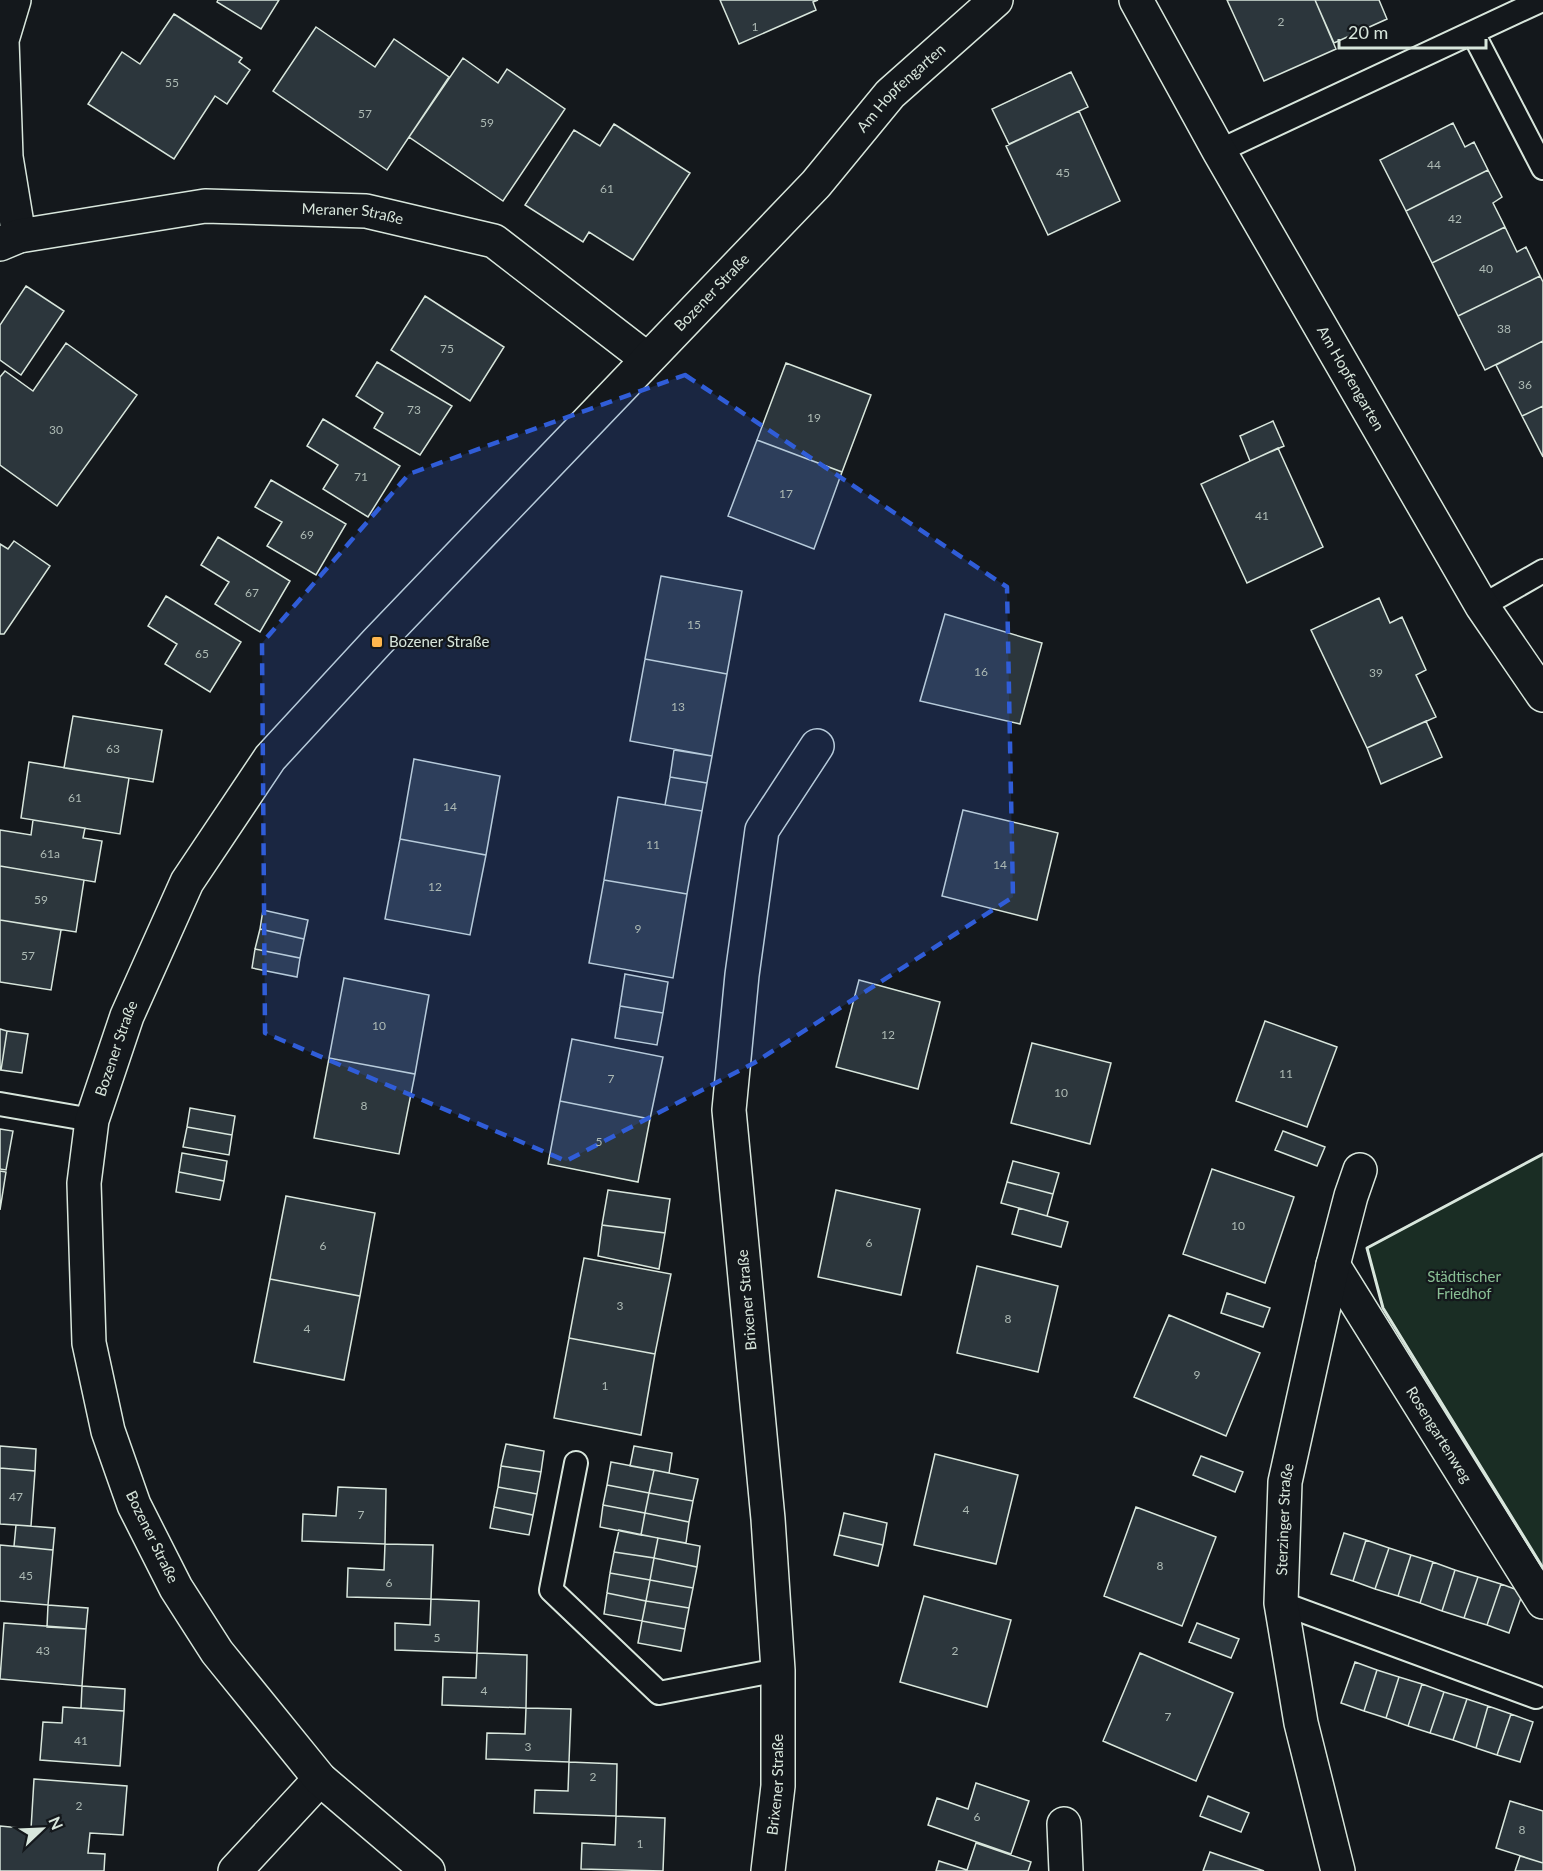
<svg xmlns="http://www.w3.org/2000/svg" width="1543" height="1871" font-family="Lato,sans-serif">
  <rect width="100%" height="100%" fill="#14181c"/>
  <path fill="#1a2d24" stroke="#939e99" stroke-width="1.5" d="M1543,1154V1568L1383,1308L1367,1248Z"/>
  <path fill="#2c363c" stroke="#d8e6dc" stroke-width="1.5" d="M218,0H279L261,29L217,2Z
    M720,0H818L813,2L816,10L739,44Z
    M1227,0H1315L1336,49L1264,81Z
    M1315,0H1379L1387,19L1334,43Z
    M174,14L242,58L239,62L250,70L227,104L215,96L174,159L88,104L122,52L140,64Z
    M316,27L375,67L394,39L449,77L387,170L273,91Z
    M463,58L498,83L507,69L565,109L503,201L409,137Z
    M1071,72L1088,107L1009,144L992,109Z
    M1079,111L1120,201L1048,235L1006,146Z
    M1453,123L1465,147L1474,142L1488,170L1406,211L1380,160Z
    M614,124L690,173L633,260L589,232L583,242L525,205L574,130L600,146Z
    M1488,170L1502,197L1493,203L1505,227L1432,263L1406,211Z
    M1505,227L1517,252L1526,247L1540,276L1458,316L1432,263Z
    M1540,276L1543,282V341L1485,370L1458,316Z
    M26,286L64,311L21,375L0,360V325Z
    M425,296L504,347L470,401L391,350Z
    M1543,341V406L1522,416L1496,365Z
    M66,343L137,395L57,506L0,465V377L5,371L33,391Z
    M377,362L452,406L420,455L374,428L383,413L356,396Z
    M786,363L871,395L842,472L757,440Z
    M1543,406V457L1522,416Z
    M323,419L400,466L368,517L323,489L338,465L307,446Z
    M1273,421L1284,446L1250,461L1240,436Z
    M757,440L842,472L814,549L728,516Z
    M1278,448L1323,547L1247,583L1201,484Z
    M271,480L346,524L316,575L267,546L282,522L255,507Z
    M218,537L290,581L260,632L215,604L229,582L201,565Z
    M14,541L50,566L4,634H0V544L8,549Z
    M661,576L742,591L727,674L645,659Z
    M166,596L241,642L210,692L165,664L177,644L148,626Z
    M1379,598L1390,623L1402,617L1426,670L1416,675L1436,717L1367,748L1311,630Z
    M945,614L1042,643L1020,724L920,701Z
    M645,659L727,674L712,756L630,741Z
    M73,716L162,730L153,782L64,768Z
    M1426,721L1442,757L1381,784L1367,748Z
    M674,750L712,756L707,783L670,777Z
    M414,759L500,776L486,855L400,839Z
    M29,762L129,778L120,834L21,818Z
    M670,777L707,783L702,811L665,805Z
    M618,797L702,811L687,894L604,880Z
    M963,810L1058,833L1037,920L942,896Z
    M33,820L85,828L83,838L102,841L95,882L0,866V830L31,835Z
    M400,839L486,855L470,935L385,919Z
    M0,866L84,880L76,932L0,920Z
    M604,880L687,894L673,978L589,963Z
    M263,910L308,920L304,939L260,929Z
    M0,920L61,930L51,990L0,982Z
    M260,929L304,939L300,958L255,949Z
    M255,949L300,958L297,977L252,968Z
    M625,974L668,982L663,1013L620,1006Z
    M344,978L429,995L415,1074L329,1058Z
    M859,980L940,1002L918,1089L836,1067Z
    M620,1006L663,1013L657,1045L615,1038Z
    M1265,1021L1337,1047L1307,1127L1236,1101Z
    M0,1029L7,1031L1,1070H0Z
    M7,1031L28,1034L22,1073L1,1070Z
    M572,1039L663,1057L650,1119L560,1101Z
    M1032,1043L1111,1063L1090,1144L1011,1123Z
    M329,1058L415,1074L399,1154L314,1138Z
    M560,1101L650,1119L638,1182L548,1164Z
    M190,1108L235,1116L232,1135L187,1127Z
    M187,1127L232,1135L229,1155L183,1147Z
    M0,1129L13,1131L6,1170L0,1169Z
    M1283,1131L1325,1147L1317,1166L1275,1150Z
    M182,1153L227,1161L224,1181L179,1172Z
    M1013,1161L1059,1173L1053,1194L1007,1182Z
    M1212,1169L1294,1197L1265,1283L1183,1254Z
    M0,1171L6,1172L0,1210Z
    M179,1172L224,1181L220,1200L176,1192Z
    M1007,1182L1053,1194L1047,1216L1001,1203Z
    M608,1190L670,1199L665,1233L602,1225Z
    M836,1190L920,1209L901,1295L818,1277Z
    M286,1196L375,1213L360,1296L270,1279Z
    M1019,1208L1068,1222L1061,1247L1012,1234Z
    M602,1225L665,1233L659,1269L598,1256Z
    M584,1258L671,1274L655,1354L569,1338Z
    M977,1266L1058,1286L1038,1372L957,1353Z
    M270,1279L360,1296L344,1380L254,1362Z
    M1227,1293L1270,1308L1263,1327L1221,1313Z
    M1169,1315L1260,1353L1226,1436L1134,1397Z
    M569,1338L655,1354L641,1435L554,1418Z
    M506,1444L544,1451L541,1472L501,1466Z
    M0,1446L36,1449L35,1471L0,1468Z
    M634,1446L672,1453L669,1473L630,1466Z
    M935,1454L1018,1475L996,1564L914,1545Z
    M1201,1456L1243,1472L1235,1492L1193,1475Z
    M611,1462L654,1470L649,1493L607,1485Z
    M501,1466L541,1472L537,1494L498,1487Z
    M0,1468L35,1471L31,1526L0,1524Z
    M654,1470L698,1479L693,1501L649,1493Z
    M607,1485L649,1493L645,1513L603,1505Z
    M338,1487L386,1489L385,1544L302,1541L303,1514L336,1516Z
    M498,1487L537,1494L533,1515L494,1507Z
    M649,1493L693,1501L689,1522L645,1513Z
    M603,1505L645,1513L641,1535L600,1527Z
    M494,1507L533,1515L529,1535L490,1528Z
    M1136,1507L1216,1537L1182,1626L1104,1596Z
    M645,1513L689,1522L686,1543L641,1535Z
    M844,1513L887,1523L883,1545L839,1535Z
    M16,1525L55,1528L53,1550L14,1546Z
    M619,1530L658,1538L654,1558L614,1552Z
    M1344,1533L1366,1540L1353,1581L1331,1574Z
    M839,1535L883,1545L878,1566L834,1555Z
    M658,1538L700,1546L697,1567L654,1558Z
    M1366,1540L1389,1548L1375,1589L1353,1581Z
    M385,1544L433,1545L431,1599L347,1597L348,1568L384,1570Z
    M0,1545L53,1550L48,1605L0,1601Z
    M1389,1548L1411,1555L1398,1596L1375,1589Z
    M614,1552L654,1558L650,1580L610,1573Z
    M1411,1555L1433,1562L1420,1603L1398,1596Z
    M654,1558L697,1567L693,1588L650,1580Z
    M1433,1562L1455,1570L1442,1611L1420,1603Z
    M1455,1570L1478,1577L1464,1618L1442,1611Z
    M610,1573L650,1580L646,1601L607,1593Z
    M1478,1577L1501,1584L1487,1625L1464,1618Z
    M650,1580L693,1588L689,1608L646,1601Z
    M1501,1584L1523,1592L1509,1633L1487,1625Z
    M607,1593L646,1601L642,1621L604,1614Z
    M924,1596L1011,1620L987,1707L900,1682Z
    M431,1599L479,1601L477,1653L395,1650V1623L430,1625Z
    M646,1601L689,1608L685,1629L642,1621Z
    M48,1605L88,1608L86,1629L47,1627Z
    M642,1621L685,1629L681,1651L638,1643Z
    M4,1623L86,1629L82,1686L0,1679Z
    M1197,1623L1239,1639L1231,1658L1189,1642Z
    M477,1653L527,1655L526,1708L442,1705L443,1677L476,1678Z
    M1140,1653L1233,1693L1196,1781L1103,1741Z
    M1355,1662L1377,1670L1364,1711L1341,1703Z
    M1377,1670L1399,1677L1386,1718L1364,1711Z
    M1399,1677L1422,1684L1408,1726L1386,1718Z
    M1422,1684L1444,1692L1430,1733L1408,1726Z
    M82,1686L125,1689L124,1711L81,1708Z
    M1444,1692L1467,1699L1453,1740L1430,1733Z
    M1467,1699L1488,1706L1476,1748L1453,1740Z
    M1488,1706L1511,1714L1497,1755L1476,1748Z
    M63,1707L124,1711L120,1766L40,1760L43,1722L62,1723Z
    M526,1708L571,1709L569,1762L486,1759L487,1733L525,1734Z
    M1511,1714L1533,1722L1520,1762L1497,1755Z
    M569,1762L617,1764L616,1816L534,1813L535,1790L568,1791Z
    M34,1779L127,1786L123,1835L90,1833L88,1853L105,1854L104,1871H0V1826L31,1829Z
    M976,1783L1029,1801L1011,1854L928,1825L937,1798L968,1809Z
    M1208,1796L1249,1813L1241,1832L1200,1816Z
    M1510,1801L1543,1811V1863L1496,1848Z
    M616,1816L665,1818L663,1871L581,1869L582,1843L615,1845Z
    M976,1843L1031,1862L1028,1871H936L939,1861L967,1870Z
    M1210,1852L1264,1871H1203Z
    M1520,1856L1543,1863V1871H1515Z"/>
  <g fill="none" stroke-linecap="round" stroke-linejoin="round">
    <g stroke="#d8e6dc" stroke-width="26">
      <path id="service" d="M1473,33L1543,168
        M1219,151L1542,0
        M1482,606L1543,571
        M0,1104L92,1120
        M576,1463L551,1590L659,1693L778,1670
        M1281,1603L1536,1697"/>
    </g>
    <g stroke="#d8e6dc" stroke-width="36">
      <g id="minor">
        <path d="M14,0L2,40L6,157L19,236"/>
        <path id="s1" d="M1136,0L1219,151L1482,606L1543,695"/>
        <path id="s2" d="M0,244L19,236L205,206L366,211L494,241L647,359"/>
        <path id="s3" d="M1333,1265L1543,1602"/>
        <path d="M1064,1824L1066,1871"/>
        <path d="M235,1871L320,1779"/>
        <path id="s4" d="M428,1871L320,1779L217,1652L176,1588L134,1505L108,1431L89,1343L84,1183L92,1120L127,1016L187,882L270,758L377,642L816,184L890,94L996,0"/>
        <path id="s5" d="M768,1871L778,1786V1670L768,1519L729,1110L742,975L762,830L817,746"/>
        <path id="s6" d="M1338,1871L1301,1723L1281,1603L1285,1482L1333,1265L1351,1196L1360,1170"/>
      </g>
    </g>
    <use href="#service" stroke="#14181c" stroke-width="22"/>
    <use href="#minor" stroke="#14181c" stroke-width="33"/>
    <path stroke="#d8e6dc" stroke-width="3" d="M1543,1154L1367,1248L1383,1308L1543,1568"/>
  </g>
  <path fill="#305dd8" fill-opacity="0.2" stroke="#305dd8" stroke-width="4.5" stroke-dasharray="12 8" stroke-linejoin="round" d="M685,375L1007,587L1013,897L754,1063L566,1161L265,1033L262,643L409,474Z"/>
  <rect fill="#ffb74d" stroke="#14181c" stroke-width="2" x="371" y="636" width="12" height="12" rx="3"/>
  <g text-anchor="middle" stroke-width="4.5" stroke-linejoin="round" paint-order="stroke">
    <g font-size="12" fill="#adbab4">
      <text x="1281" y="26">2</text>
      <text x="755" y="31">1</text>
      <text x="172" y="87">55</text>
      <text x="365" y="118">57</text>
      <text x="487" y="127">59</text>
      <text x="1434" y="169">44</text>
      <text x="1063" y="177">45</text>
      <text x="607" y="193">61</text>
      <text x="1455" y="223">42</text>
      <text x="1486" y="273">40</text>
      <text x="1504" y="333">38</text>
      <text x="447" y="353">75</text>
      <text x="1525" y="389">36</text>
      <text x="414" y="414">73</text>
      <text x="814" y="422">19</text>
      <text x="56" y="434">30</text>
      <text x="361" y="481">71</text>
      <text x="786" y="498">17</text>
      <text x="1262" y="520">41</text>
      <text x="307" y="539">69</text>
      <text x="252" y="597">67</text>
      <text x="694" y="629">15</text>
      <text x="202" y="658">65</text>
      <text x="981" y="676">16</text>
      <text x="1376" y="677">39</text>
      <text x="678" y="711">13</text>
      <text x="113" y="753">63</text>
      <text x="75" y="802">61</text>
      <text x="450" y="811">14</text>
      <text x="653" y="849">11</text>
      <text x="50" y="858">61a</text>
      <text x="1000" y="869">14</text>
      <text x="435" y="891">12</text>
      <text x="41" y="904">59</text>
      <text x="638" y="933">9</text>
      <text x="28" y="960">57</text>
      <text x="379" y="1030">10</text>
      <text x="888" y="1039">12</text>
      <text x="1286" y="1078">11</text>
      <text x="611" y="1083">7</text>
      <text x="1061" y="1097">10</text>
      <text x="364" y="1110">8</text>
      <text x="599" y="1146">5</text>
      <text x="1238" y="1230">10</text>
      <text x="869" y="1247">6</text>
      <text x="323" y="1250">6</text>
      <text x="620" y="1310">3</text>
      <text x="1008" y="1323">8</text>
      <text x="307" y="1333">4</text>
      <text x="1197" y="1379">9</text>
      <text x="605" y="1390">1</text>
      <text x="16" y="1501">47</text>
      <text x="966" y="1514">4</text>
      <text x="361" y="1519">7</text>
      <text x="1160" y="1570">8</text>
      <text x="26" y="1580">45</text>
      <text x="389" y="1587">6</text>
      <text x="437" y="1642">5</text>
      <text x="43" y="1655">43</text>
      <text x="955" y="1655">2</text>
      <text x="484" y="1695">4</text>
      <text x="1168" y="1721">7</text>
      <text x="81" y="1745">41</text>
      <text x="528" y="1751">3</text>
      <text x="593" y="1781">2</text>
      <text x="79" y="1810">2</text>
      <text x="977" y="1821">6</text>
      <text x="1522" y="1834">8</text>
      <text x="640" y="1848">1</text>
    </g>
    <g font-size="15" fill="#d8e6dc" stroke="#14181c">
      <text dy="5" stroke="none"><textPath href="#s4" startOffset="2193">Am Hopfengarten</textPath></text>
      <text dy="5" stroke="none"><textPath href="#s2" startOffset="357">Meraner Straße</textPath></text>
      <text dy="5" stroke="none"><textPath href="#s4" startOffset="1914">Bozener Straße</textPath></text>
      <text dy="5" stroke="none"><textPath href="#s1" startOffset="435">Am Hopfengarten</textPath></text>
      <text dy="5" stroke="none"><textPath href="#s4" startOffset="942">Bozener Straße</textPath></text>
      <text transform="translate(747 1300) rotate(-95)" y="5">Brixener Straße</text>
      <text dy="5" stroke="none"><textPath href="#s3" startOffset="200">Rosengartenweg</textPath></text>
      <text dy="5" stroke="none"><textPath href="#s6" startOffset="358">Sterzinger Straße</textPath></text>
      <text transform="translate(152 1537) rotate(64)" y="5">Bozener Straße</text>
      <text dy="5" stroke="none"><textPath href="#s5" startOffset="87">Brixener Straße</textPath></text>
    </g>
    <g font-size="15" fill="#d8e6dc" stroke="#14181c" text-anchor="start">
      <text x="389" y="647">Bozener Straße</text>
    </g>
    <g font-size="15" fill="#8ac095" stroke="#14181c">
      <text x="1464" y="1282">Städtischer<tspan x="1464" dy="17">Friedhof</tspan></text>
    </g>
  </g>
  <g transform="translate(42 1829) rotate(67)" stroke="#14181c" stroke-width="4.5" paint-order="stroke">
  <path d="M0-4.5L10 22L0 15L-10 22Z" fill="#d8e6dc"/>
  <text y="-9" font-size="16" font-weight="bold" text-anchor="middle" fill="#d8e6dc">N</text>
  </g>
  <path d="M1339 39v9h147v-9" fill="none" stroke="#d8e6dc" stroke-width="3"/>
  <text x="1348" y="39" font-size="18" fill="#d8e6dc" stroke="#14181c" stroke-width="4.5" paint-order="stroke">20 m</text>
</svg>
